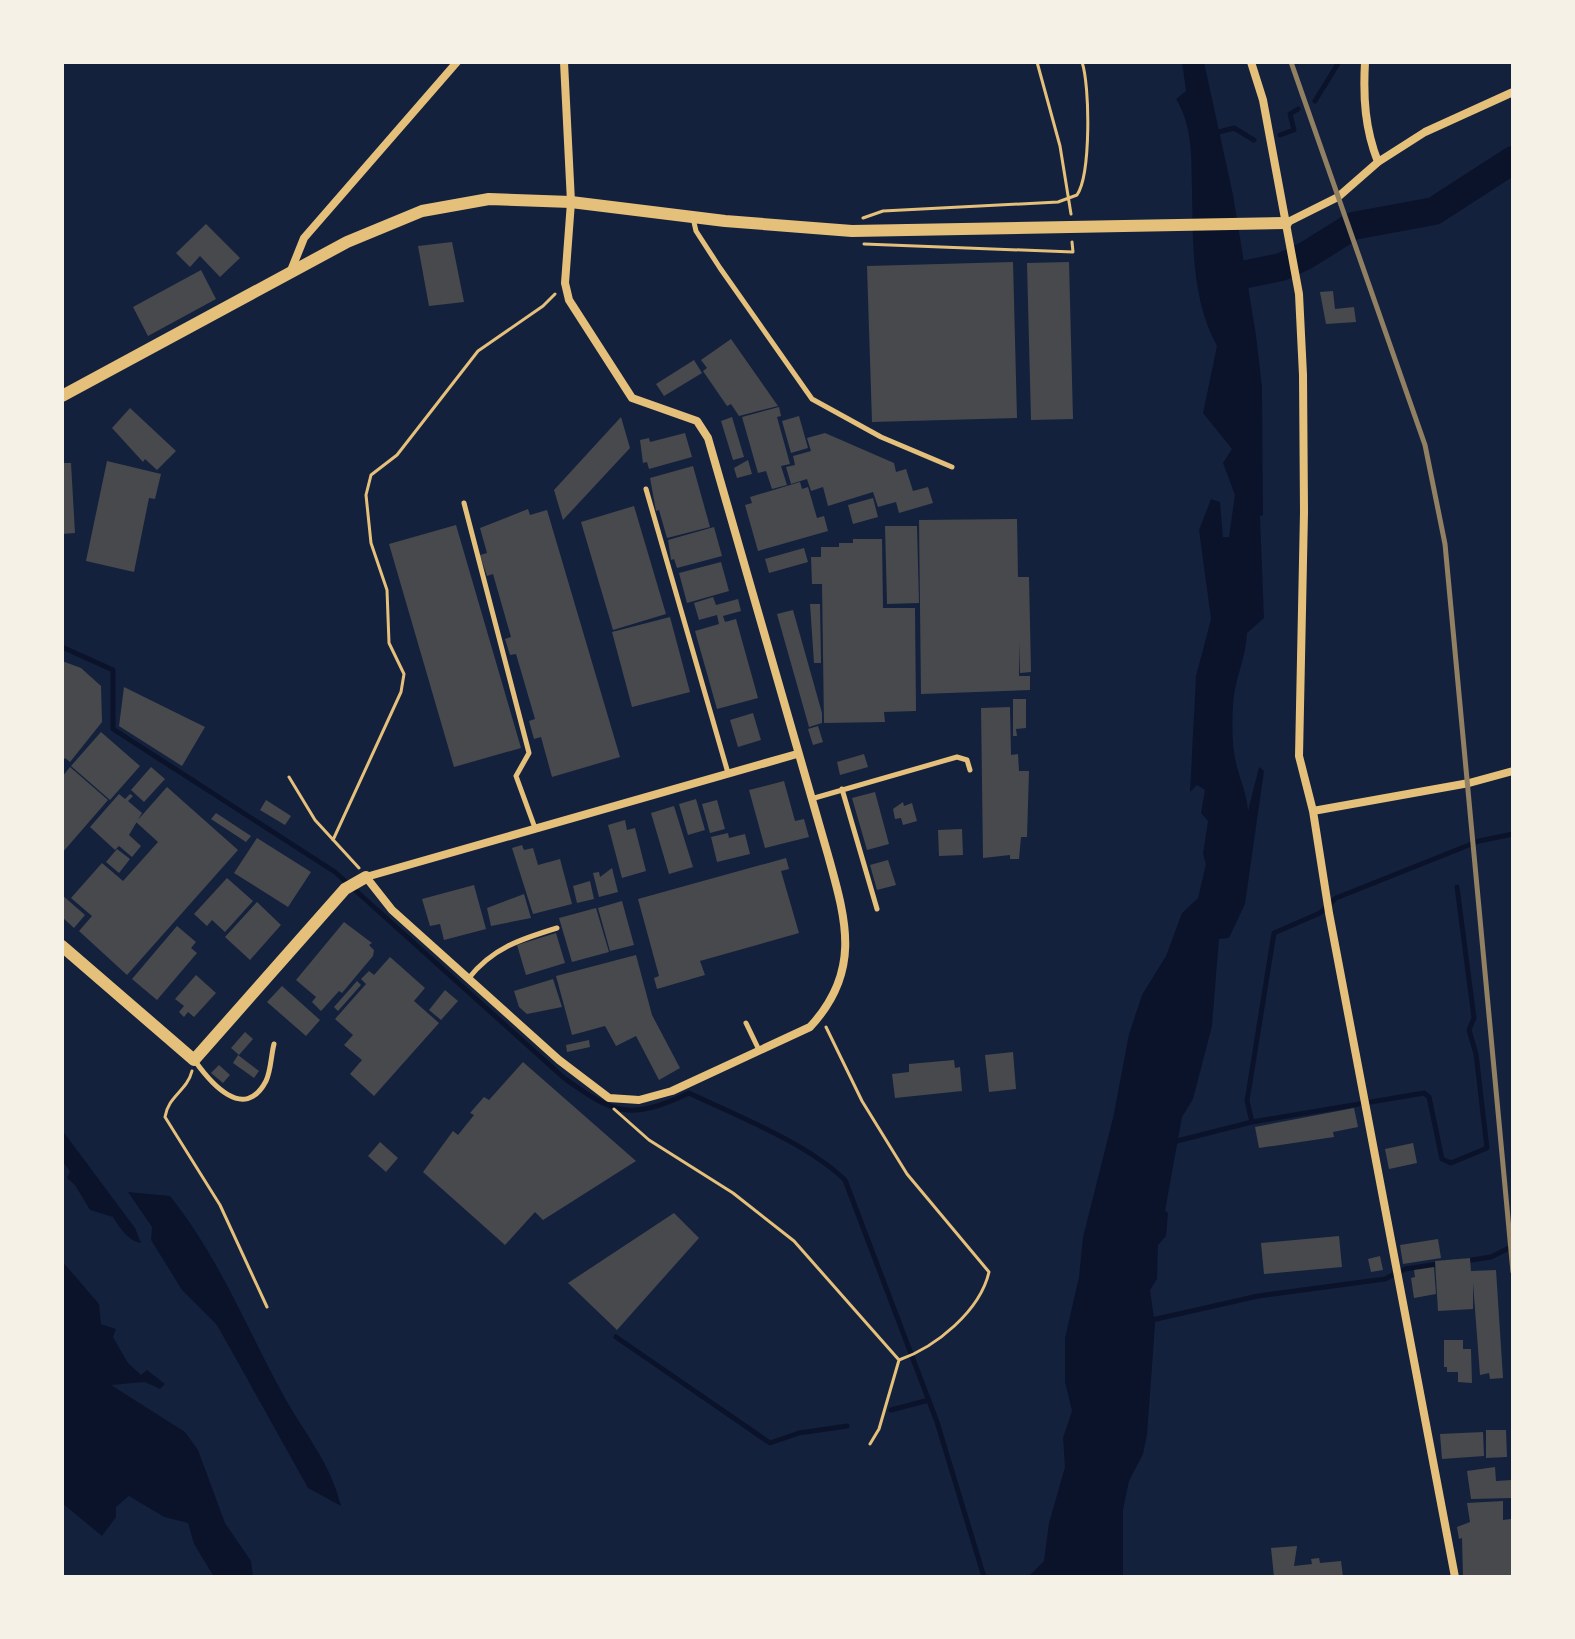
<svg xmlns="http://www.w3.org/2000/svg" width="1575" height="1639" font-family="'Sofia Sans Condensed',sans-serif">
  <rect width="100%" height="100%" fill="#14213d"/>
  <path fill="#0b132b" d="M1182,62H1204L1233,195L1256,335L1262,387L1263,515L1260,516L1264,618L1247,633C1246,659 1234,680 1233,706C1232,724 1232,746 1236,763C1240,780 1247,793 1248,811L1259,767L1264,771L1245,904L1229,938L1219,939L1212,1026L1193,1099L1182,1117L1165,1211L1168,1213L1166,1236L1158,1245L1157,1279L1150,1290L1155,1325L1147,1435L1143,1454L1129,1481L1123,1510V1577H1028L1044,1561L1049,1523L1065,1467L1063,1438L1072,1411L1065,1382V1338L1079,1277L1083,1237L1113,1118L1129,1034L1142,995L1166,956L1182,913L1198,898L1206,864L1203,854L1208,821L1201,813L1205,790L1197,785L1190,792L1196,676L1211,619L1199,530L1211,499L1220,502L1223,537H1229L1235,495L1223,463L1232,449L1203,413L1217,346C1191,299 1193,242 1192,189C1191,157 1193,127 1176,99L1186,91Z
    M62,1130L135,1228L141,1243C128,1241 119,1227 113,1217L90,1210L75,1185L67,1178L70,1171L62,1161Z
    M128,1192L170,1196C219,1257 248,1331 285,1398C307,1437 330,1462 341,1506L308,1488L217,1325L182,1290L151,1240L152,1227Z
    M62,1261L99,1304L101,1324L116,1329L113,1337L128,1363L141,1375L147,1370L165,1384L160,1389L145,1382L111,1385L185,1432L198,1450L225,1523L251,1561L253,1577H214L194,1544L188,1523L164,1517L129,1496L116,1507V1517L102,1536L62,1503Z"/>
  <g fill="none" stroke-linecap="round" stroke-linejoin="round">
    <path stroke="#0b132b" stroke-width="5" d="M1315,101L1339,62
      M1215,133L1234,128L1254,140
      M1280,135L1294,130L1290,114L1298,109
      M62,647L113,670V729L335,872L564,1078C614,1114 630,1121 689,1093C737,1116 807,1143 845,1180L937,1422L984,1577
      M1252,1122L1247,1101L1274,933L1320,913L1336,898L1479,841L1513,834
      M1173,1142L1252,1122L1424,1093L1429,1097L1442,1159L1451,1163L1487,1148L1476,1054L1469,1030L1474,1018L1457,887
      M1465,1261L1491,1257L1513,1246
      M1152,1320L1258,1296L1385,1279L1405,1269L1439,1264
      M616,1337L770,1443L799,1433L847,1426
      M891,1410L929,1400"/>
    <path stroke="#0b132b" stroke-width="28" d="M1237,276L1281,267L1305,256L1353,226L1434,211L1513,160"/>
  </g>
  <path fill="#48494c" d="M206,224L240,258L220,277L200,256L190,267L176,253Z
    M452,242L464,302L429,306L418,246Z
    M1013,262L1017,418L872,422L867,266Z
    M1069,262L1073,419L1031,420L1027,263Z
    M201,270L216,299L148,336L133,307Z
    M1333,291L1335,309L1354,307L1356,322L1326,324L1320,292Z
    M731,339L778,406L739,416L731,404L727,406L703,371L707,368L701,360Z
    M694,360L702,373L664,396L656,384Z
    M779,407L781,416L777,417L790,464L781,466L787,485L772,489L766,471L758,473L742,417Z
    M130,408L176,451L157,470L145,459L143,462L112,428Z
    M799,416L808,448L791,453L782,421Z
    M621,417L630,448L563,520L554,490Z
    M732,417L744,457L733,460L721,421Z
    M685,433L692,457L649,469L647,462L643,463L640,440L649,438L650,442Z
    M825,433L894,463L896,472L906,469L913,491L928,487L933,503L899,513L896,502L878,507L873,492L828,506L823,487L811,491L807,479L791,484L786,467L795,465L793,456L811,451L807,438Z
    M748,460L752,474L737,478L734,468Z
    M107,461L161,474L155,499L149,498L134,572L86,561Z
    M62,463H71L75,533L62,534Z
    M693,466L710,527L667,538L659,510L656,511L650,478Z
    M800,482L802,489L808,487L817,518L824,516L828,531L758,551L745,505L752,503L750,497Z
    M873,498L878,517L853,524L848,505Z
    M634,506L666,614L613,630L581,522Z
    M528,509L530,515L547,510L620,757L552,777L541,737L534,739L529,721L535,719L516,654L510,655L505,639L511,637L493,574L487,576L480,555L487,553L480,528Z
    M1017,519L1018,577H1029L1031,672L1020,673L1019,642V676H1030V690L921,694L919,520Z
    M456,525L521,748L454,767L389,544Z
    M885,526H917L919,603L887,604Z
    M714,527L722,556L677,568L674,559L671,560L668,540Z
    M853,539H882L883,608H915L916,711L884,712L885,722L824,723L822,584H812L811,557H821V547H839V543H853Z
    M804,548L808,562L769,573L765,559Z
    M721,562L729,591L687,603L679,573Z
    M713,597L716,605L738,599L741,611L723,616L725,622L736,619L758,698L717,709L695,631L719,624L717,615L699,620L694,603Z
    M810,604H820L821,663H814Z
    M793,610L822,713V723L809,727L777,614Z
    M670,617L690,692L632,707L612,632Z
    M62,661L81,668L101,686L102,722L70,762L65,758L62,762Z
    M124,687L205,727L182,766L119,726Z
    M1013,699H1026V728L1016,729L1017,736H1013Z
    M1010,707L1011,755L1018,754L1019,771H1029L1027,837H1021L1019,859H1010V855L983,858L981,708Z
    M753,713L761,740L738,747L730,720Z
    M818,726L823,742L813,745L808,729Z
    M101,732L140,766L110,800L71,766Z
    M864,754L868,767L840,775L837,762Z
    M70,767L108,800L62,853V777Z
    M151,767L165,779L144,802L131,790Z
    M784,781L795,821L804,819L809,837L765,848L749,790Z
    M167,787L238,850L127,975L79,931L92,916L71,898L102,863L123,881L158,842L136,822Z
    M875,792L889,844L867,850L852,798Z
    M119,794L125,799L130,794L133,796L128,801L142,813L129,835L141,846L132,857L119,846L115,850L90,827Z
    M696,799L705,830L688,835L679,804Z
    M266,800L291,816L285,825L260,810Z
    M717,800L725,829L710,833L702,804Z
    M903,802L904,806L912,803L917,821L903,825L901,818L895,819L893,809Z
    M674,806L693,867L669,874L651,813Z
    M216,813L251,836L246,842L211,819Z
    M625,820L627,830L635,828L646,871L622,878L608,825Z
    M962,829L963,855L939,856L938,830Z
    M728,833L729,838L745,834L750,854L717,862L711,837Z
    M257,838L311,872L288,907L234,873Z
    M522,845L524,850L533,848L538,865L560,859L572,904L533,914L512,848Z
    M117,849L130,859L119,873L106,862Z
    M786,858L789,869L781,871L799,933L700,961L705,975L657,989L654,978L659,976L638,899Z
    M888,860L896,885L877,890L870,865Z
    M612,868L618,892L599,897L593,873L599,872L600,877Z
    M227,878L253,901L225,932L212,920L207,926L194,914Z
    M590,881L594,899L577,903L573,886Z
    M474,885L486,929L444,940L440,924L430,926L422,899Z
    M524,894L531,918L491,926L487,908Z
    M62,895L85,915L74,928L62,917Z
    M622,901L634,945L610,951L598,908Z
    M257,902L281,925L250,960L225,937Z
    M596,908L609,952L572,962L559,918Z
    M344,922L372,943L369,945L374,950L373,956L342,993L339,991L321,1011L312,1002L316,997L296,980Z
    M177,926L196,942L191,948L197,953L157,1000L132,979Z
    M556,933L565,963L526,975L517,945Z
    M636,955L652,1015L680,1068L659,1080L636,1036L616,1046L605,1026L572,1035L556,976Z
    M390,957L425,988L414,1001L439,1023L374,1096L350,1074L362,1060L344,1045L353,1035L335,1019L366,984L361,979L369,971L374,975Z
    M196,975L216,993L194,1017L188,1012L184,1017L179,1012L184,1006L175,999Z
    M553,979L562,1007L527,1014L519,1007L514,991Z
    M357,981L361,985L338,1011L334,1007Z
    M282,986L320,1020L306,1036L267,1002Z
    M445,990L458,1001L441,1020L429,1010Z
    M245,1032L253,1039L239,1055L231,1048Z
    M589,1040L590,1047L567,1052L566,1045Z
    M1013,1052L1016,1089L989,1092L985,1055Z
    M238,1055L259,1071L254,1078L233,1063Z
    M954,1060L955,1068L960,1067L962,1091L895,1098L892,1074L909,1072V1064Z
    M523,1062L636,1161L543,1220L535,1212L505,1245L423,1172L453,1131L458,1135L474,1115L470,1113L484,1097L489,1100Z
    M219,1065L230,1075L223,1083L211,1073Z
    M1354,1108L1358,1127L1333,1132L1334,1137L1259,1148L1255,1127Z
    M380,1142L398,1158L386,1172L368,1156Z
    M1413,1143L1417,1163L1389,1169L1385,1149Z
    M674,1213L699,1238L617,1330L568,1283Z
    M1339,1236L1342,1267L1264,1274L1261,1243Z
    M1438,1239L1441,1258L1403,1264L1400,1245Z
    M1380,1256L1383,1270L1371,1272L1368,1259Z
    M1470,1258L1471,1271L1496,1270L1503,1378L1490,1379L1489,1373L1480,1375L1473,1283V1309L1438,1311L1435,1261Z
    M1434,1267L1436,1294L1414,1298L1411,1278L1415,1277L1414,1270Z
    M1444,1340H1463V1349H1471L1472,1383L1458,1382V1372H1447V1367H1444Z
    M1486,1430H1506L1507,1457L1486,1458Z
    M1483,1432L1484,1456L1442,1459L1440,1434Z
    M1495,1467L1496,1481L1512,1480V1498L1471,1499L1467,1471Z
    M1503,1501V1520L1511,1519L1513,1577H1463L1462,1538L1459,1539L1457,1527L1470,1522L1467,1503Z
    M1297,1546L1294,1566L1312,1564L1311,1559L1319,1558L1320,1563L1341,1561L1343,1577H1274L1271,1548Z"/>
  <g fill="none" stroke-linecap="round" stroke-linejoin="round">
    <path stroke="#e5c07b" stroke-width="3" d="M1037,62L1060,146L1071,214
      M863,218L883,211L1058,202L1077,195C1091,174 1090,86 1082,62
      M864,244L1073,252L1072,242
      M289,777L315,820L359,868
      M333,840L401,692L404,674L389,643L387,590L371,543L366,495L371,475L397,455L478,351L543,306L555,294
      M826,1027L862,1101L907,1174L989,1272C980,1311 936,1347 899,1360
      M192,1071C187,1091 168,1096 165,1117L220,1205L267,1307
      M614,1109L649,1140L733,1193L794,1241L899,1360L879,1429L870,1444"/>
    <path stroke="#e5c07b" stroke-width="5" d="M693,218L696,231L720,268L812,399L881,437L952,467
      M646,489L728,773
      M464,503L529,753L516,776L535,828
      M842,789L877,909
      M811,799L957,757L967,760L970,770
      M468,979C492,948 521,939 557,928
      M746,1023L759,1050
      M195,1061C210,1082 244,1123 266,1081C271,1071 271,1055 274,1044"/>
    <path stroke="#e5c07b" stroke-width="8" d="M564,62L571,202L565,283L569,300L632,398L697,421L708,438L828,855C846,920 862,971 810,1027L672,1091L639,1100L609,1098L559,1060L392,910L366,877L797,754
      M1251,62L1263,100L1299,294L1303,375L1304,512L1299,756L1313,811L1329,913L1455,1577
      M1365,62C1363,98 1365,129 1378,162
      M1286,223L1338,197L1378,162L1425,132L1513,92
      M290,273L304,238L457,62
      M1313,811L1469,783L1513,771"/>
    <path stroke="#e5c07b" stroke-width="12" d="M62,396L347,242L422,211L489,199L571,202L725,221L852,231L1286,223
      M62,946L194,1060L345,889L366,877"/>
    <path stroke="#918062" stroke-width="5" d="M1291,62L1425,445L1445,544L1513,1272"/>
  </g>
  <rect width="1575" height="1639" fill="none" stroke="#f6f1e7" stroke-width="128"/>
</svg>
